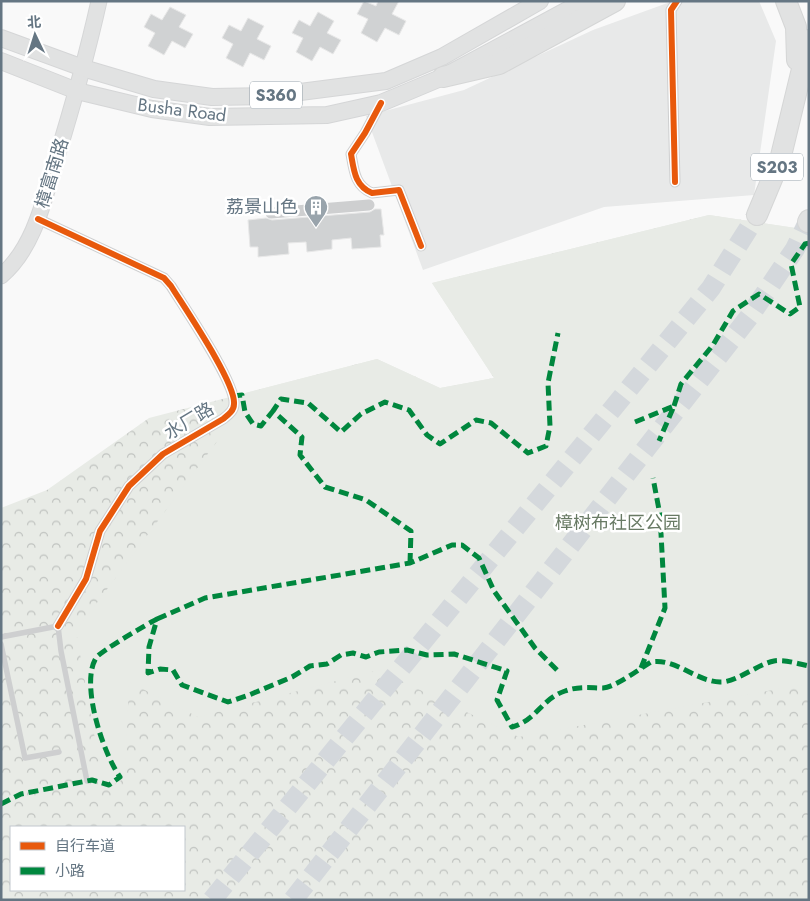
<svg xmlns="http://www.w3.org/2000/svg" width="810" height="901" font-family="Jost,'Noto Sans SC',sans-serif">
  <defs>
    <pattern id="forest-crowns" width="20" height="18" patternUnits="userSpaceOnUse" patternTransform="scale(1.25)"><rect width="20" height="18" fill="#e8ebe6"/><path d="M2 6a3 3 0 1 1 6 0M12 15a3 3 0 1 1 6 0" fill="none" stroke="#c0c3c0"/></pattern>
  </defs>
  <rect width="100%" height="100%" fill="#f9f9f9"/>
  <path fill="#e8e9e9" d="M673,1H759L776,41L754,195L604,207L423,270L366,116L464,90L593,30Z"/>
  <path fill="url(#forest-crowns)" fill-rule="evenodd" d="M709,215L809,230V900H1V508L47,490L149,418L377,359L440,388L494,378L432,283ZM11,827H184V890H11Z"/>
  <path fill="#e8ebe6" d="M709,215L809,230V689L800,685L519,737L378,670L198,717L129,682L125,778L104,790L76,631L236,416L238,395L377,359L440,388L494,378L432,283Z"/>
  <path fill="#d0d2d3" stroke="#e8e8e8" d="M364,1L376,6L378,1H399L392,14L406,21L399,35L385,28L377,42L361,33L368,19L357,14Z
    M170,7L186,15L179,27L193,34L185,48L172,41L164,55L148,46L155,33L144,27L151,14L162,20Z
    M318,12L334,21L327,33L341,40L333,54L320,47L312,61L296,52L303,38L292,33L299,20L310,26Z
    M248,18L264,26L257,39L271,46L264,60L250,53L243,67L226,58L233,44L222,38L229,25L241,31Z
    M375,209H381L384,235H380L381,247L352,249L351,238L332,240V249L307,252L306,242L288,243L289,254L258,257V247H250L248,220L266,218L272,220L370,212Z"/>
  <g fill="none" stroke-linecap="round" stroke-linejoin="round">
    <path stroke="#d4d8dc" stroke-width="20" stroke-dasharray="20 10" stroke-linecap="butt" d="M212,900L711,288L757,215
      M293,900L749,317L795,249L808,222"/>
    <g stroke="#d5d6d7" stroke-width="17">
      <path id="secondary" d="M1,276C34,248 44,200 56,160C72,108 87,55 99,1"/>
    </g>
    <g stroke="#d5d6d7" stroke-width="18">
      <path id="primary" d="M1,38L83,68L154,89L212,97L269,96L386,81L442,57L540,1
        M1,61L77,91L152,109L210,117L327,115L381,103L443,77L584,1"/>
    </g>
    <g stroke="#d5d6d6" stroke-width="22">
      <path id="highway" d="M786,1L796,27L797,60
        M443,77L499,64L615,1
        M757,215L780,160L809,40
        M808,222L809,220"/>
    </g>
    <path stroke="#cecfd0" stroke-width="5.5" d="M1,637L58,626L61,651L87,781
      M1,644L25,758L59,752"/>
    <path stroke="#cecfd0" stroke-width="11" d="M381,103L365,133L351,154C354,171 355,186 372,193L399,190L421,246
      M675,182L671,10L677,1
      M271,213L369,205
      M38,219L164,278L171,286C184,307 236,383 234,404C234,411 228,415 223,419L163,454L129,486L100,531L86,579L58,626"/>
    <use href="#secondary" stroke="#e1e2e2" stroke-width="15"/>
    <use href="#primary" stroke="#e1e2e2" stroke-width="16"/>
    <use href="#highway" stroke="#e1e2e2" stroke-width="20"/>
    <path stroke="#00873e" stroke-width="5" stroke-dasharray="10 5" stroke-linecap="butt" d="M233,396L242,395L245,412L253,424L261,426L273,411
      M674,406L681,384L713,345L733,311L759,294L790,314L800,307L791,264L805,244L809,243
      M635,422L674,406L659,441
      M410,563L411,531L366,500L325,487L300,455L302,437L273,411L281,399L308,403L341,432L361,414L385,402L409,410L427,435L440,444L476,420L491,423L528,453L546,446L550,426L548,383L558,333
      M157,619L205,598L410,563L452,545H462L479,558L494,591L535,648L558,671
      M641,668L665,608L660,515L653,478
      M1,804L21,794L92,780L109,785L120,777C103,753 80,684 96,658C99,652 149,623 157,619L149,647L148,673L160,669L173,670L182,685L228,702L249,695L292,677L310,666L327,664L341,655L353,653L366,657L379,652L407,650L427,655L454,654L507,671L497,700L512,727C537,720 541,699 565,691C578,686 590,688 603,688C616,687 639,669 651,662C676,658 695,681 720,682C735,683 758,664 774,661C784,659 799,664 809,666"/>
    <g stroke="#fff" stroke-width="9">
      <path id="cycleway" d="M381,103L365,133L351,154C354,171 355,186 372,193L399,190L421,246
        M675,182L671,10L677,1
        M38,219L164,278L171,286C184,307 236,383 234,404C234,411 228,415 223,419L163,454L129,486L100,531L86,579L58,626"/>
    </g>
    <use href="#cycleway" stroke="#e8590c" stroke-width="6"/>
  </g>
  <defs>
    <g id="building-pin" transform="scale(1.25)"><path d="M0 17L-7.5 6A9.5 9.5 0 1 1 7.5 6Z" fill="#99a4ac" stroke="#fff"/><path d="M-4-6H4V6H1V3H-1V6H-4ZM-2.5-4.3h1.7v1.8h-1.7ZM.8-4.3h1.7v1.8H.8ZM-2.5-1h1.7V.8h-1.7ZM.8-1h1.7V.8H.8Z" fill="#fff"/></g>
  </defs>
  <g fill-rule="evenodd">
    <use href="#building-pin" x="316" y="207"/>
  </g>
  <g text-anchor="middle" stroke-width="5" stroke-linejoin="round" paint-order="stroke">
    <g fill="#fff" stroke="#939fa8" stroke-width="1">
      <rect x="250" y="81.5" width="52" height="27" rx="4"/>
      <rect x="751" y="153.5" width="52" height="27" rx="4"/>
    </g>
    <g font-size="16" font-weight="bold" fill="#657683">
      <text x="276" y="101">S360</text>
      <text x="777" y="173">S203</text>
    </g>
    <g font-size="18" fill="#657683" stroke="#fff">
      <text transform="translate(182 110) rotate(7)" y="6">Busha Road</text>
      <text transform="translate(52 173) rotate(-73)" y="6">樟富南路</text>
      <text transform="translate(189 421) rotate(-31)" y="6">水厂路</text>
    </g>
    <g font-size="18" fill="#657683" stroke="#fff" text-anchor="end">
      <text x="298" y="213">荔景山色</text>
    </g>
    <g font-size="18" fill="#687a64" stroke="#fff">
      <text x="618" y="529">樟树布社区公园</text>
    </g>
  </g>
  <rect width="810" height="901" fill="none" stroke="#657683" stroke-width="5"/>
  <rect x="10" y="826" width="175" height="65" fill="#ffffff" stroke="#c1c8cd"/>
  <rect x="20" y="842" width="25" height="8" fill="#e8590c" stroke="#c1c8cd"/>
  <text x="55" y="851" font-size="15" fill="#657683">自行车道</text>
  <rect x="20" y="867" width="25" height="8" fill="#00873e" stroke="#c1c8cd"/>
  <text x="55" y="876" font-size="15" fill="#657683">小路</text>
  <g transform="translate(35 35) rotate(356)" stroke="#ffffff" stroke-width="4" paint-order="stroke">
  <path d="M0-4L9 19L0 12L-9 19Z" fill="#657683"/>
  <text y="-8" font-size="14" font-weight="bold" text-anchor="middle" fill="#657683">北</text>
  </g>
</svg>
